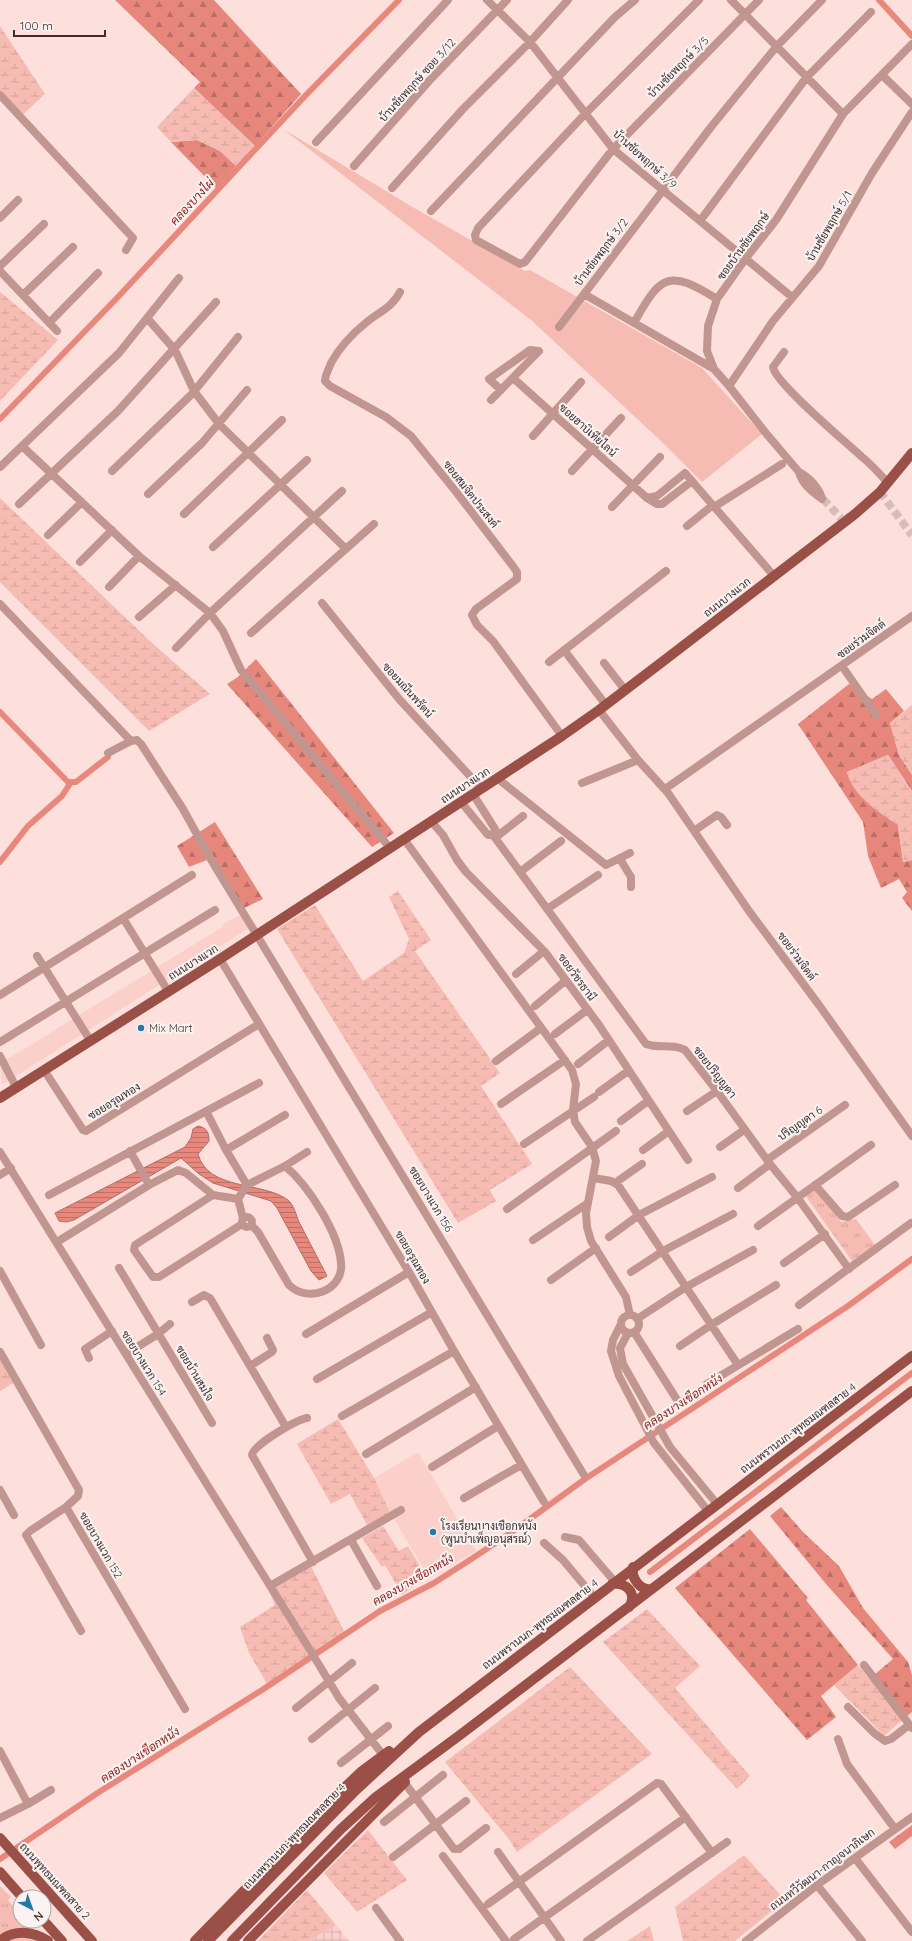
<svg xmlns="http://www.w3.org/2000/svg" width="912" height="1941" font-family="Quicksand,Sarabun,sans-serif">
  <defs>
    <pattern id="industrial-grid" width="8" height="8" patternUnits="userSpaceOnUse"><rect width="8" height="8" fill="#fcd0ca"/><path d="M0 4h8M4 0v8" fill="none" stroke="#d9b3ae"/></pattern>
    <pattern id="forest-firs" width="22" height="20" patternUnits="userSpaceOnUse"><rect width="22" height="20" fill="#e7877b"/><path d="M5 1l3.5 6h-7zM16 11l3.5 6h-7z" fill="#bc6f65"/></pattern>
    <pattern id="wetland-marsh" width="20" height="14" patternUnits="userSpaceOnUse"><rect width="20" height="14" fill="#f6bcb4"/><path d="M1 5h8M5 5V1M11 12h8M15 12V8" fill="none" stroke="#d4a29b"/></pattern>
    <pattern id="park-tufts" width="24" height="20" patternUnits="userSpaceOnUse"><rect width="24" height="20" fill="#f6bcb4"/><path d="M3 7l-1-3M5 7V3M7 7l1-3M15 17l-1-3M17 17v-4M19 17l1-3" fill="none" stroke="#d4a29b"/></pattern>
    <pattern id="water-rules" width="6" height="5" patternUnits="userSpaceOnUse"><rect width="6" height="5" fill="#e8887c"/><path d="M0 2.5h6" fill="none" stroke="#bd7066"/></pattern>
  </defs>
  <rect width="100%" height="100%" fill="#fde0dc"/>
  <path fill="#fcd0ca" d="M242,914L249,928L2,1085L0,1063L6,1060L224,926L223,924Z
    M418,1452L476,1551L429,1578L390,1512L374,1478Z"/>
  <path fill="url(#industrial-grid)" d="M336,1925L349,1941H309Z"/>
  <path fill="#f6bcb4" d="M283,129L416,209L525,271L530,270L702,368L762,434L702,482L662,442L531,320Z"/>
  <path fill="url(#forest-firs)" d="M115,0H214L301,94L255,146L194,88L200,82Z
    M197,140L220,151L236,166L216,188L171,142Z
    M256,659L394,833L372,847L227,684L238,677Z
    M849,684L872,699L886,689L904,711L890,723L899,755L912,775V791L888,755L847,772C854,797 878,811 898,825L903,862L912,860V911L902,898L907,892L899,879L881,888L868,856L863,822L798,724Z
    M215,822L263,899L238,911L207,860L189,867L177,846Z
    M781,1507L803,1532L839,1566L863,1608L908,1662L912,1675V1712L907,1716L874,1675L893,1659L826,1584L770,1516Z
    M750,1529L808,1598L806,1600L858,1665L821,1696L836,1717L807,1740L675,1588Z
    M912,1825V1836L895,1849L889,1842Z"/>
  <path fill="url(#wetland-marsh)" d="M0,26L45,94L18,119L0,100Z
    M194,88L255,146L236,166L220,151L197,140L171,142L157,127Z
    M0,292L58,340L0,401Z
    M0,498L151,642L210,694L149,731L0,582Z
    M912,705V775L899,755L890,723Z
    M888,755L912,791V860L903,862L898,825C878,811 854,797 847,772Z
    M398,891L431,940L415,951L500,1073L481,1086L532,1164L490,1190L496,1201L458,1223L277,929L315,905L363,981L404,953L409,939L389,897Z
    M0,1360L13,1383L0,1391Z
    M338,1419L374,1478L390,1512L367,1525L350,1494L331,1504L297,1444Z
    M383,1526L399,1551L408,1546L426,1577L402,1595L385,1565L382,1567L362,1538Z
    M311,1566L345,1633L270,1689L249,1653L240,1627L275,1605L267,1587Z
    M647,1609L700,1666L675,1688L750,1776L737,1789L603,1642Z
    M858,1665L869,1679L874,1675L907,1716L884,1736L834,1685Z
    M570,1667L652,1754L517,1852L508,1838L445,1762Z
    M368,1830L407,1880L357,1912L324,1873Z
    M744,1855L785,1900L735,1941H683L675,1907Z
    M307,1890L336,1925L309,1941H258Z
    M650,1926L654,1941H627Z"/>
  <path fill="url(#park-tufts)" d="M818,1189L841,1222L856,1219L875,1245L852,1261L807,1198V1194Z
    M0,1886L11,1897L8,1900L20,1914V1921H26L43,1941H0Z"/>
  <path fill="url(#water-rules)" stroke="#b46d64" d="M198,1126C207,1128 209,1132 209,1141L198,1154C208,1191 262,1181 288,1200C294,1205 296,1215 299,1222C308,1240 318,1258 327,1276L319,1280L311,1271L277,1208L271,1201L213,1183L199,1174L181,1158L74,1220L66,1222L59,1221L55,1213L185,1147L191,1138L193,1129Z"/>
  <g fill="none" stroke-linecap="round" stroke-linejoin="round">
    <path stroke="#e8887c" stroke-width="6" d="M879,0L912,36
      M0,419L117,298L305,96L399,0
      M0,712L68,782H76L108,757
      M0,862L28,826L62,796L71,782
      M650,1572L912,1373
      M0,1859L99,1792L262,1690L380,1611L434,1583L476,1556L519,1527L585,1479L848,1306L912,1259"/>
    <path stroke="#d6bdb9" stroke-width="8" stroke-dasharray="8 4" stroke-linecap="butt" d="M880,492L912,535
      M823,499L841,518"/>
    <path stroke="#c29690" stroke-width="8" d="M487,0L530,42L613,149L792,297
      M699,0L585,114L478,228L475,235L476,240L520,264L525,262L613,149L759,0
      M731,0L843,114
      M882,75L912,104
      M0,95L133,238L126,250
      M316,142L448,0
      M354,166L429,81L507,0
      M392,188L463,109L530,42L568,0
      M431,211L615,17L635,0
      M0,218L18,200
      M700,221L806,78L871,12
      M0,266L44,224
      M0,271L57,331
      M400,292C393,306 380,312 368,321C353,333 340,346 331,363C329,369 325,375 325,381L330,386L386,417L411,436L457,493L512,565L517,572V579L476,609L472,615L477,625L493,641L562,736
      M584,294L714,369
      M23,295L73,247
      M147,318L175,350L194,391L219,424L346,549
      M50,322L98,273
      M634,323C661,274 669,269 717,299
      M559,327L711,127L776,47L822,0
      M784,352L773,367C775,383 847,443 862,457C872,465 880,474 888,483
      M513,378L647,498L657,504H662L692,481
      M729,386L773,321L819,266L872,173L912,112
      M491,400L539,351L530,350L489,379L501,390
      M533,436L581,382
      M22,446L139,556L210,613L223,631L241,670L390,848
      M0,467L119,353L179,278
      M112,471L192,394L238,337
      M572,471L621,418
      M799,472C802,484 812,492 822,499
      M148,494L202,443L247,390
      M647,498L657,496L685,473L774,576
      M822,498C818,487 809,477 799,472L765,432L729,386L714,369L707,351L708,326L717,299L746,258L776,220L843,114L912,44
      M19,504L118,411L216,302
      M612,507L660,457
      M714,507L782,464
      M184,514L282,420
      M687,526L713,505
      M48,535L82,502
      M213,547L307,460
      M80,562L112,530
      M109,587L139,556
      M322,603L399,699L481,788
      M0,604L131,741
      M139,617L176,585
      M251,633L374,524
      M176,648L210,613L342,491
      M564,650L606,705
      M549,662L666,571
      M604,663L625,690
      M842,666L876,715
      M599,710L638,760L668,793L749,911L819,1005L912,1136
      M108,753L131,741L137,740L141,744L183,809L210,858L584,1475
      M497,778L606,865L630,853
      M582,783L638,760
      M665,789L912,616
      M473,794L495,829L493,835
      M461,802L488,835H493L646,1044C658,1049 673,1043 685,1050L717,1091L770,1164L797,1197L849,1269
      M431,821L443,835L457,860L466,872L545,952L599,1025L688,1160
      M694,831L717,815L721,817L727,825
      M495,838L523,816
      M404,839L572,1070L576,1084L573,1110L575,1122L592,1147L596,1161L586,1213L587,1227L591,1241L626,1297L630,1315
      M620,859L631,877V887
      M520,872L561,841
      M547,909L598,875
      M123,918L168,991
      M37,956L90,1040
      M220,959L409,1272L454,1351L544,1502
      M516,974L544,951
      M0,995L192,875
      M535,1006L565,981
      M555,1034L587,1010
      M0,1042L215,910
      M0,1056L16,1087
      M496,1061L541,1028
      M578,1064L609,1040
      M44,1070L83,1130L86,1131L259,1024
      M599,1092L628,1071
      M501,1104L565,1060
      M687,1111L717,1091
      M621,1121L648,1101
      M524,1144L594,1097
      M720,1147L744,1130
      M226,1150L285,1115
      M643,1150L669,1131
      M130,1151L149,1185
      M0,1152L310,1650L339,1698L383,1755
      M767,1160L845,1105
      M285,1166L307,1152
      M0,1175L11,1168
      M594,1178L611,1181L618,1185L738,1365
      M615,1183L642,1164
      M247,1185L285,1166C308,1185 339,1233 341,1263C344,1290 308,1304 289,1285L258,1232L251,1225
      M815,1185L842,1216L848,1217L895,1185
      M738,1188L770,1164
      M49,1195L259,1083
      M213,1195L135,1245L134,1250L153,1277H159L242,1224
      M238,1199L243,1218
      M507,1209L616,1131
      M242 1222a5 5 0 1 1 10 0a5 5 0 1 1-10 0Z
      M758,1226L871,1145
      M609,1237L639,1215L712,1177
      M533,1240L588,1203
      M57,1242L149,1185L178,1170L186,1173L213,1195L238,1199L247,1185L226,1150L206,1111
      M784,1263L825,1234
      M119,1268L212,1423
      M0,1271L41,1345
      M631,1272L663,1251L733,1214
      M551,1280L596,1248
      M192,1302L204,1295L210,1298L286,1427
      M799,1305L911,1223
      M621 1324a9 9 0 1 1 18 0a9 9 0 1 1-18 0Z
      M637,1319L686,1287L753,1250
      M621,1324L613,1340L611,1351L619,1376L654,1443L708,1511
      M634,1332L679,1403
      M628,1333L620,1348L623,1364L670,1447L717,1504
      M306,1334L409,1272
      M680,1346L711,1325L776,1285
      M0,1352L79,1490L78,1496L66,1507L185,1709
      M126,1354L158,1334L170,1324
      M89,1358L85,1349L112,1331
      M250,1366L272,1352L273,1350L267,1338
      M317,1379L432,1312
      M707,1384L798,1329
      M342,1416L454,1351
      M307,1418C296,1420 253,1445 252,1455L313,1562
      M366,1454L476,1387
      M432,1467L498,1426
      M0,1490L14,1515
      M464,1498L521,1465
      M66,1507L30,1531L26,1535L81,1631
      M565,1537L579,1540L615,1582
      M351,1540L377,1586
      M544,1543L563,1560L594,1597
      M270,1586L401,1510
      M864,1665L912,1728
      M848,1707L874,1733L885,1741L891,1739L909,1725
      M296,1708L352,1663
      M312,1739L375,1688
      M838,1739L847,1764L895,1829
      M0,1751L28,1804
      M341,1763L388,1726
      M404,1782L454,1849H459L486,1828
      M0,1818L28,1804L51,1790
      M384,1822L443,1775
      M498,1852L561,1941
      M443,1856L506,1941
      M393,1857L466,1801
      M855,1858L912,1932
      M817,1885L862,1941
      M488,1904L657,1783L661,1784L712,1853
      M376,1908L400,1941
      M514,1939L686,1817
      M587,1941L727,1842
      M746,1941L817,1885L912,1817"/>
    <path stroke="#9b5047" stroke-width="10" d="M0,1098L220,959L562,736L599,710L666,659L855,514L880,492L912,453
      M633,1567C631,1578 640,1591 652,1589
      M612,1584C626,1582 638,1593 629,1607
      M0,1838L92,1941
      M0,1872L22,1897
      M44,1921L62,1941
      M0,1941C14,1929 33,1931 48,1941
      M195,1941L343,1789L362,1771L389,1751
      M208,1941L356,1790L419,1732L912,1356
      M232,1941L341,1829L376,1797L460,1735L912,1391
      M248,1941L405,1782"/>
  </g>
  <g fill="#237aa9" stroke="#faf3f2" stroke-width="1.5">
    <circle cx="141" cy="1028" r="4"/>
    <circle cx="433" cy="1532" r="4"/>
  </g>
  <g text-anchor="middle" stroke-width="4" stroke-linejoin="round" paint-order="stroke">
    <g font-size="11" fill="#3c2f2d" stroke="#faf3f2">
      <text transform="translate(678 67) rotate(-45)" y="4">บ้านชัยพฤกษ์ 3/5</text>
      <text transform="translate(417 80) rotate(-48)" y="4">บ้านชัยพฤกษ์ ซอย 3/12</text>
      <text transform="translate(645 159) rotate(42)" y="4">บ้านชัยพฤกษ์ 3/9</text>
      <text transform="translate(829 226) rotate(-60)" y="4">บ้านชัยพฤกษ์ 5/1</text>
      <text transform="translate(743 246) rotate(-54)" y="4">ซอยบ้านชัยพฤกษ์</text>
      <text transform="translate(601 252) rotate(-53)" y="4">บ้านชัยพฤกษ์ 3/2</text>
      <text transform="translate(588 430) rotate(42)" y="4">ซอยฮาบิเทียไลน์</text>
      <text transform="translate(471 494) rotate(52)" y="4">ซอยสมจิตประสงค์</text>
      <text transform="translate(727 597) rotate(-38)" y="4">ถนนบางแวก</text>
      <text transform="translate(861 639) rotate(-36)" y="4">ซอยร่วมจิตต์</text>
      <text transform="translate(408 690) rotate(48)" y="4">ซอยมณีนพรัตน์</text>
      <text transform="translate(465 785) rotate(-33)" y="4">ถนนบางแวก</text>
      <text transform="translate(797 956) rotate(54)" y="4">ซอยร่วมจิตต์</text>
      <text transform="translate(193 962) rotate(-32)" y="4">ถนนบางแวก</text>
      <text transform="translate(577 977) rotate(54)" y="4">ซอยวัชรธานี</text>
      <text transform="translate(715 1072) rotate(52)" y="4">ซอยปริญญดา</text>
      <text transform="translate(114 1101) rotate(-32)" y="4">ซอยอรุณทอง</text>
      <text transform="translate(800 1123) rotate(-35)" y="4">ปริญญดา 6</text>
      <text transform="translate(431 1199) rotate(59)" y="4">ซอยบางแวก 156</text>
      <text transform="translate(413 1257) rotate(60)" y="4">ซอยอรุณทอง</text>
      <text transform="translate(144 1363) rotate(58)" y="4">ซอยบางแวก 154</text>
      <text transform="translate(195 1373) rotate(59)" y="4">ซอยบ้านสมใจ</text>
      <text transform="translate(798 1428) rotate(-37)" y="4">ถนนพรานนก-พุทธมณฑลสาย 4</text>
      <text transform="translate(101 1545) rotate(60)" y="4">ซอยบางแวก 152</text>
      <text transform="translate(540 1624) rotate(-37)" y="4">ถนนพรานนก-พุทธมณฑลสาย 4</text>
      <text transform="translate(294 1836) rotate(-46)" y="4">ถนนพรานนก-พุทธมณฑลสาย 4</text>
      <text transform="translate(822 1869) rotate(-37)" y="4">ถนนทวีวัฒนา-กาญจนาภิเษก</text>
      <text transform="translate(55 1881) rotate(48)" y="4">ถนนพุทธมณฑลสาย 2</text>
    </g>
    <g font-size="11" fill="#3c2f2d" stroke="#faf3f2" text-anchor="start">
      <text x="149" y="1032">Mix Mart</text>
      <text x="441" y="1530">โรงเรียนบางเชือกหนัง<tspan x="441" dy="13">(พูนบำเพ็ญอนุสรณ์)</tspan></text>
    </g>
    <g font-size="12" font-style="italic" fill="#8e1c17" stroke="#faf3f2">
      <text transform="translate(192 202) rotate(-47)" y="4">คลองบางไผ่</text>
      <text transform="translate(683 1402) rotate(-33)" y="4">คลองบางเชือกหนัง</text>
      <text transform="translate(413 1580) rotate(-30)" y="4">คลองบางเชือกหนัง</text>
      <text transform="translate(140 1755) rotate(-33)" y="4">คลองบางเชือกหนัง</text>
    </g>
  </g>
  <g transform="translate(32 1909) rotate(139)"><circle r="19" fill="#faf3f2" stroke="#aea5a3"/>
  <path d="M0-3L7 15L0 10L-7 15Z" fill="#237aa9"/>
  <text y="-6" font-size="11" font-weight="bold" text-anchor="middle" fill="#3c2f2d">N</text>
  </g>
  <path d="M14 30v6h91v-6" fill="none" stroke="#3c2f2d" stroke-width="2"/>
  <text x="20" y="30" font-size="12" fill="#3c2f2d" stroke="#faf3f2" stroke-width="3" paint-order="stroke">100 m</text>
</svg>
